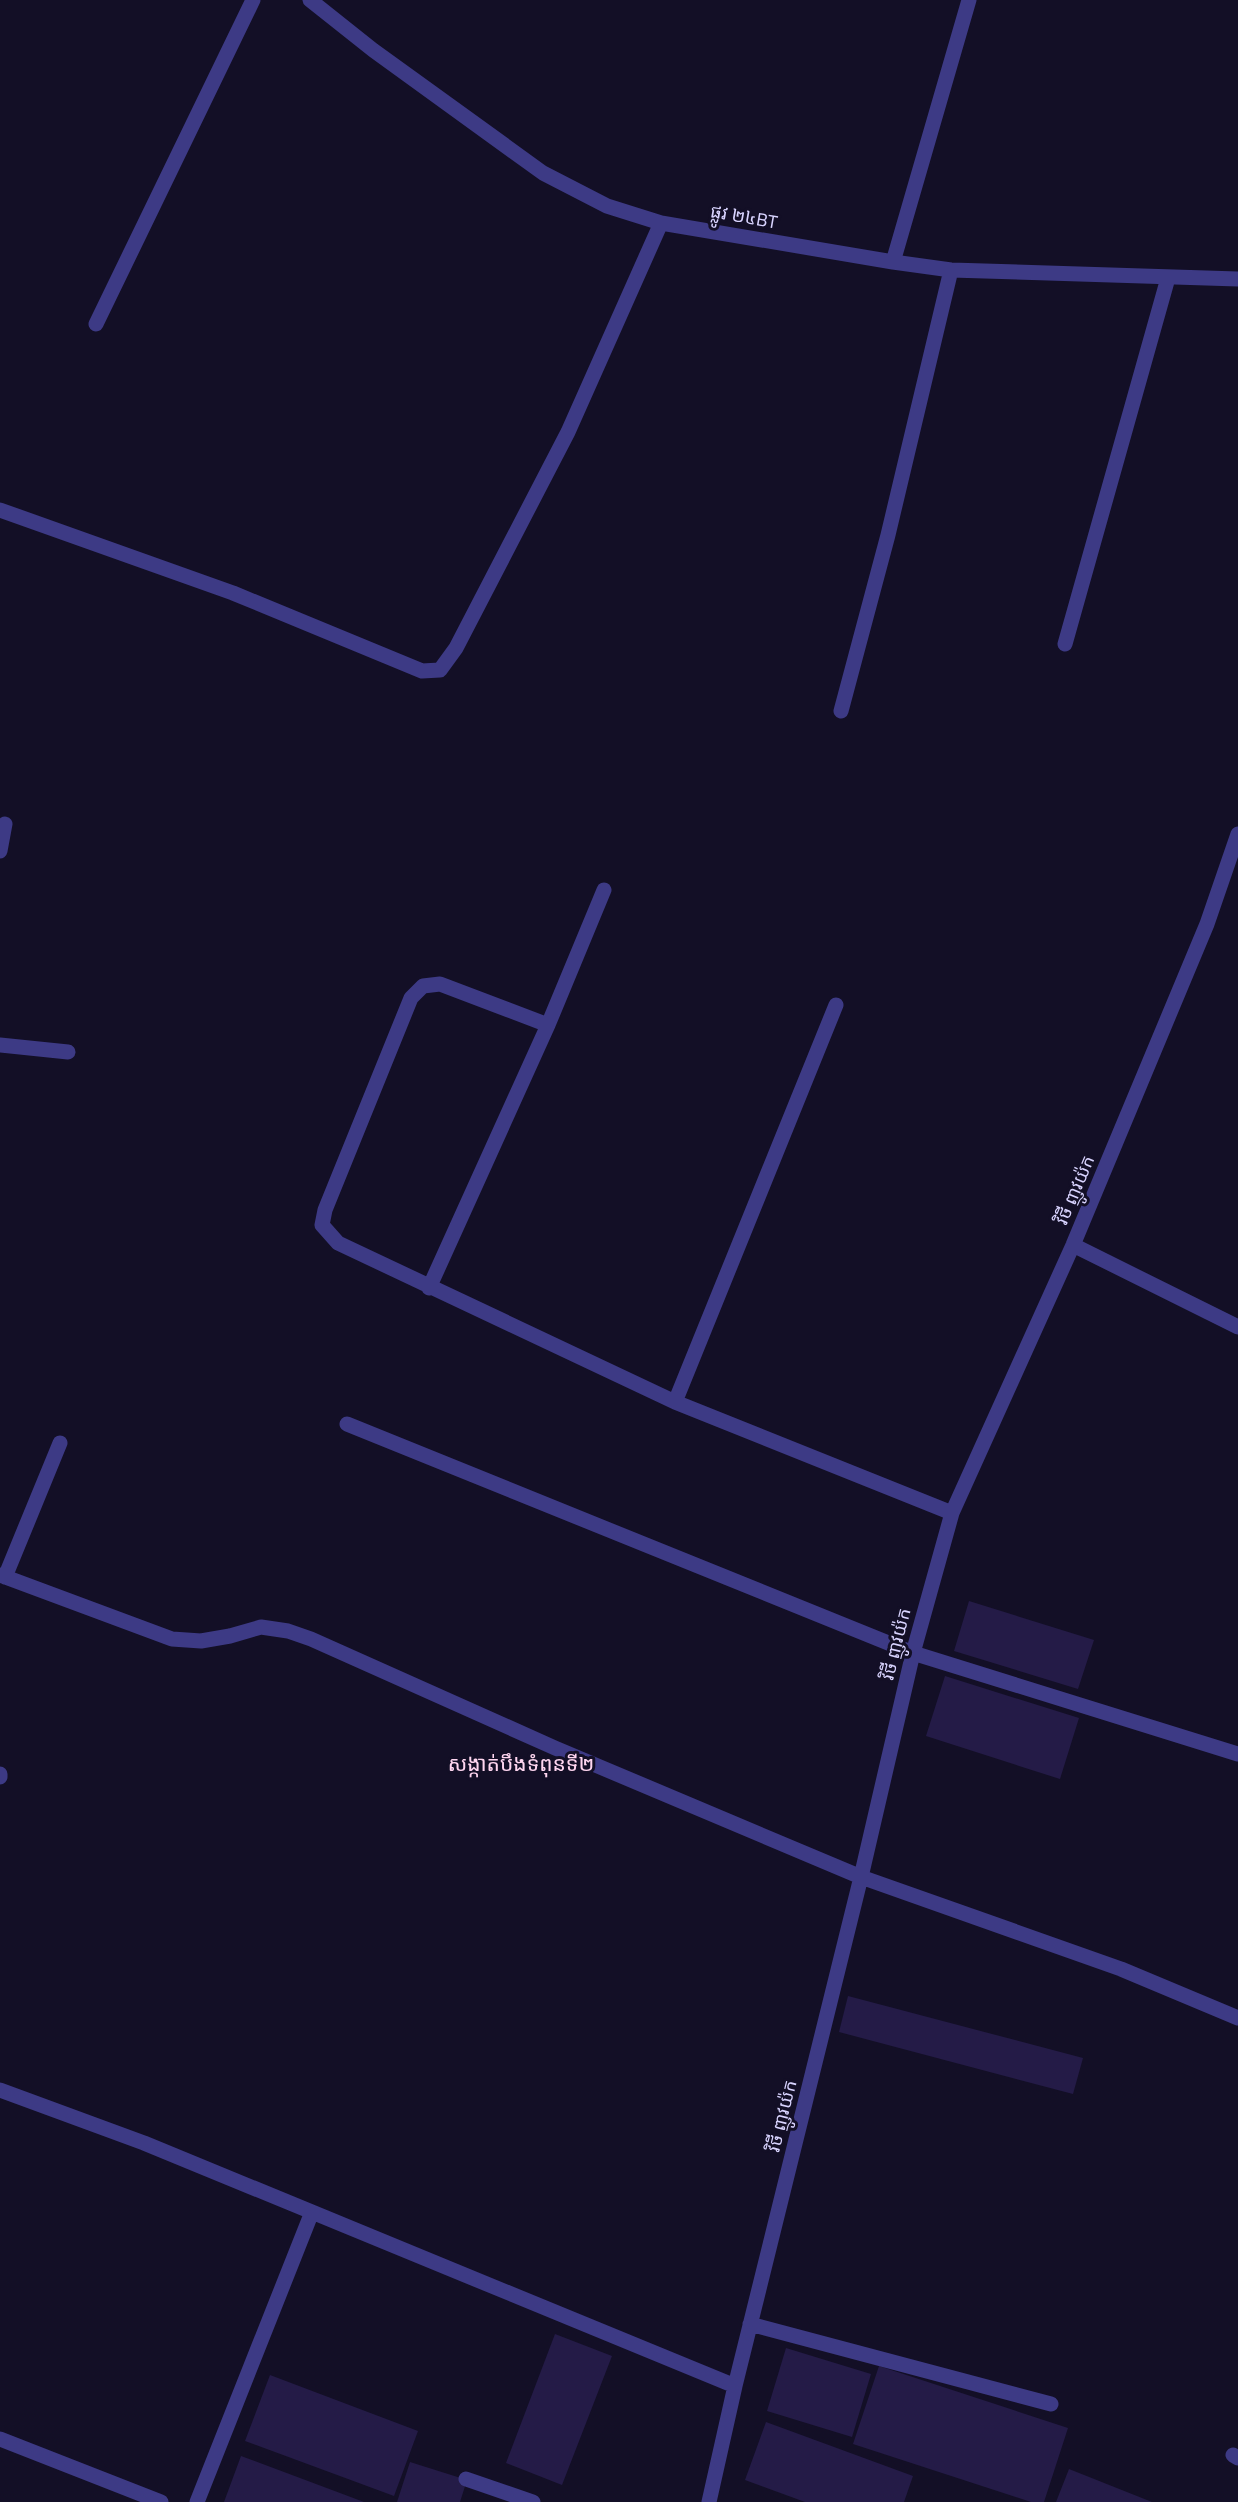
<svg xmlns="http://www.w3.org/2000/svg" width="1238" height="2502" font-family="'IBM Plex Sans','Noto Sans Khmer',sans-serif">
  <rect width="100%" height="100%" fill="#130f26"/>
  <path fill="#241b47" d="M969,1601L1094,1640L1078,1689L954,1651Z
    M945,1676L1079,1718L1060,1779L926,1736Z
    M848,1996L1083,2058L1073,2094L839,2032Z
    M555,2334L612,2356L562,2485L506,2463Z
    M786,2348L871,2374L852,2437L767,2411Z
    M879,2366L1068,2428L1044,2502H1031L853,2444Z
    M270,2375L418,2431L394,2496L245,2441Z
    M766,2422L913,2476L904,2502H805L745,2480Z
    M241,2456L364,2502H224Z
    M410,2462L467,2480L460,2502H397Z
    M1069,2469L1152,2502H1056Z"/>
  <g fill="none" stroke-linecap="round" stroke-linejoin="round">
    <path stroke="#3d3a85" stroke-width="15" d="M310,0L373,50L543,173L607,206L661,223L893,262L951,270L1238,279
      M893,262L969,0
      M96,324L253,0
      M0,510L233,593L422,671L440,670L456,648L568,432L661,223
      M1065,644L1168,278
      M841,711L888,535L951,270
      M0,851L5,824
      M548,1025L440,984L423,986L411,998L325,1210L322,1225L338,1243L675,1402L952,1513
      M0,1045L68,1052
      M1073,1245L1238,1327
      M429,1288L548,1025L604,890
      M675,1402L836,1005
      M347,1424L913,1653L1238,1754
      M0,1575L172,1639L201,1641L230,1636L261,1627L288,1631L311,1639L555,1748L861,1877L1121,1969L1238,2018
      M5,1577L60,1443
      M0,1774V1777
      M0,2090L144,2143L735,2386
      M750,2324L1051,2404
      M0,2439L161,2502
      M1233,2455L1238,2458
      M466,2479L533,2502
      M197,2502L312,2212
      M709,2502L735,2386L861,1877L913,1653L952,1513L1073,1245L1207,924L1238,834"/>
  </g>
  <g text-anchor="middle" stroke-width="6" stroke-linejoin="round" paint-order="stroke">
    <g font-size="18" fill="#d9d4ff" stroke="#130f26">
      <text transform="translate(744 217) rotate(10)" y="6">ផ្លូវ ២៤BT</text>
      <text transform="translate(1075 1190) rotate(-67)" y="6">វិថី ញូវយ៉ក</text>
      <text transform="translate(896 1644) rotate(-76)" y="6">វិថី ញូវយ៉ក</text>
      <text transform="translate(782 2116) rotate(-76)" y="6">វិថី ញូវយ៉ក</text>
    </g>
    <g font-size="21" fill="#ffd6f0" stroke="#130f26">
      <text x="521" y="1771">សង្កាត់បឹងទំពុនទី២</text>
    </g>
  </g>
</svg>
